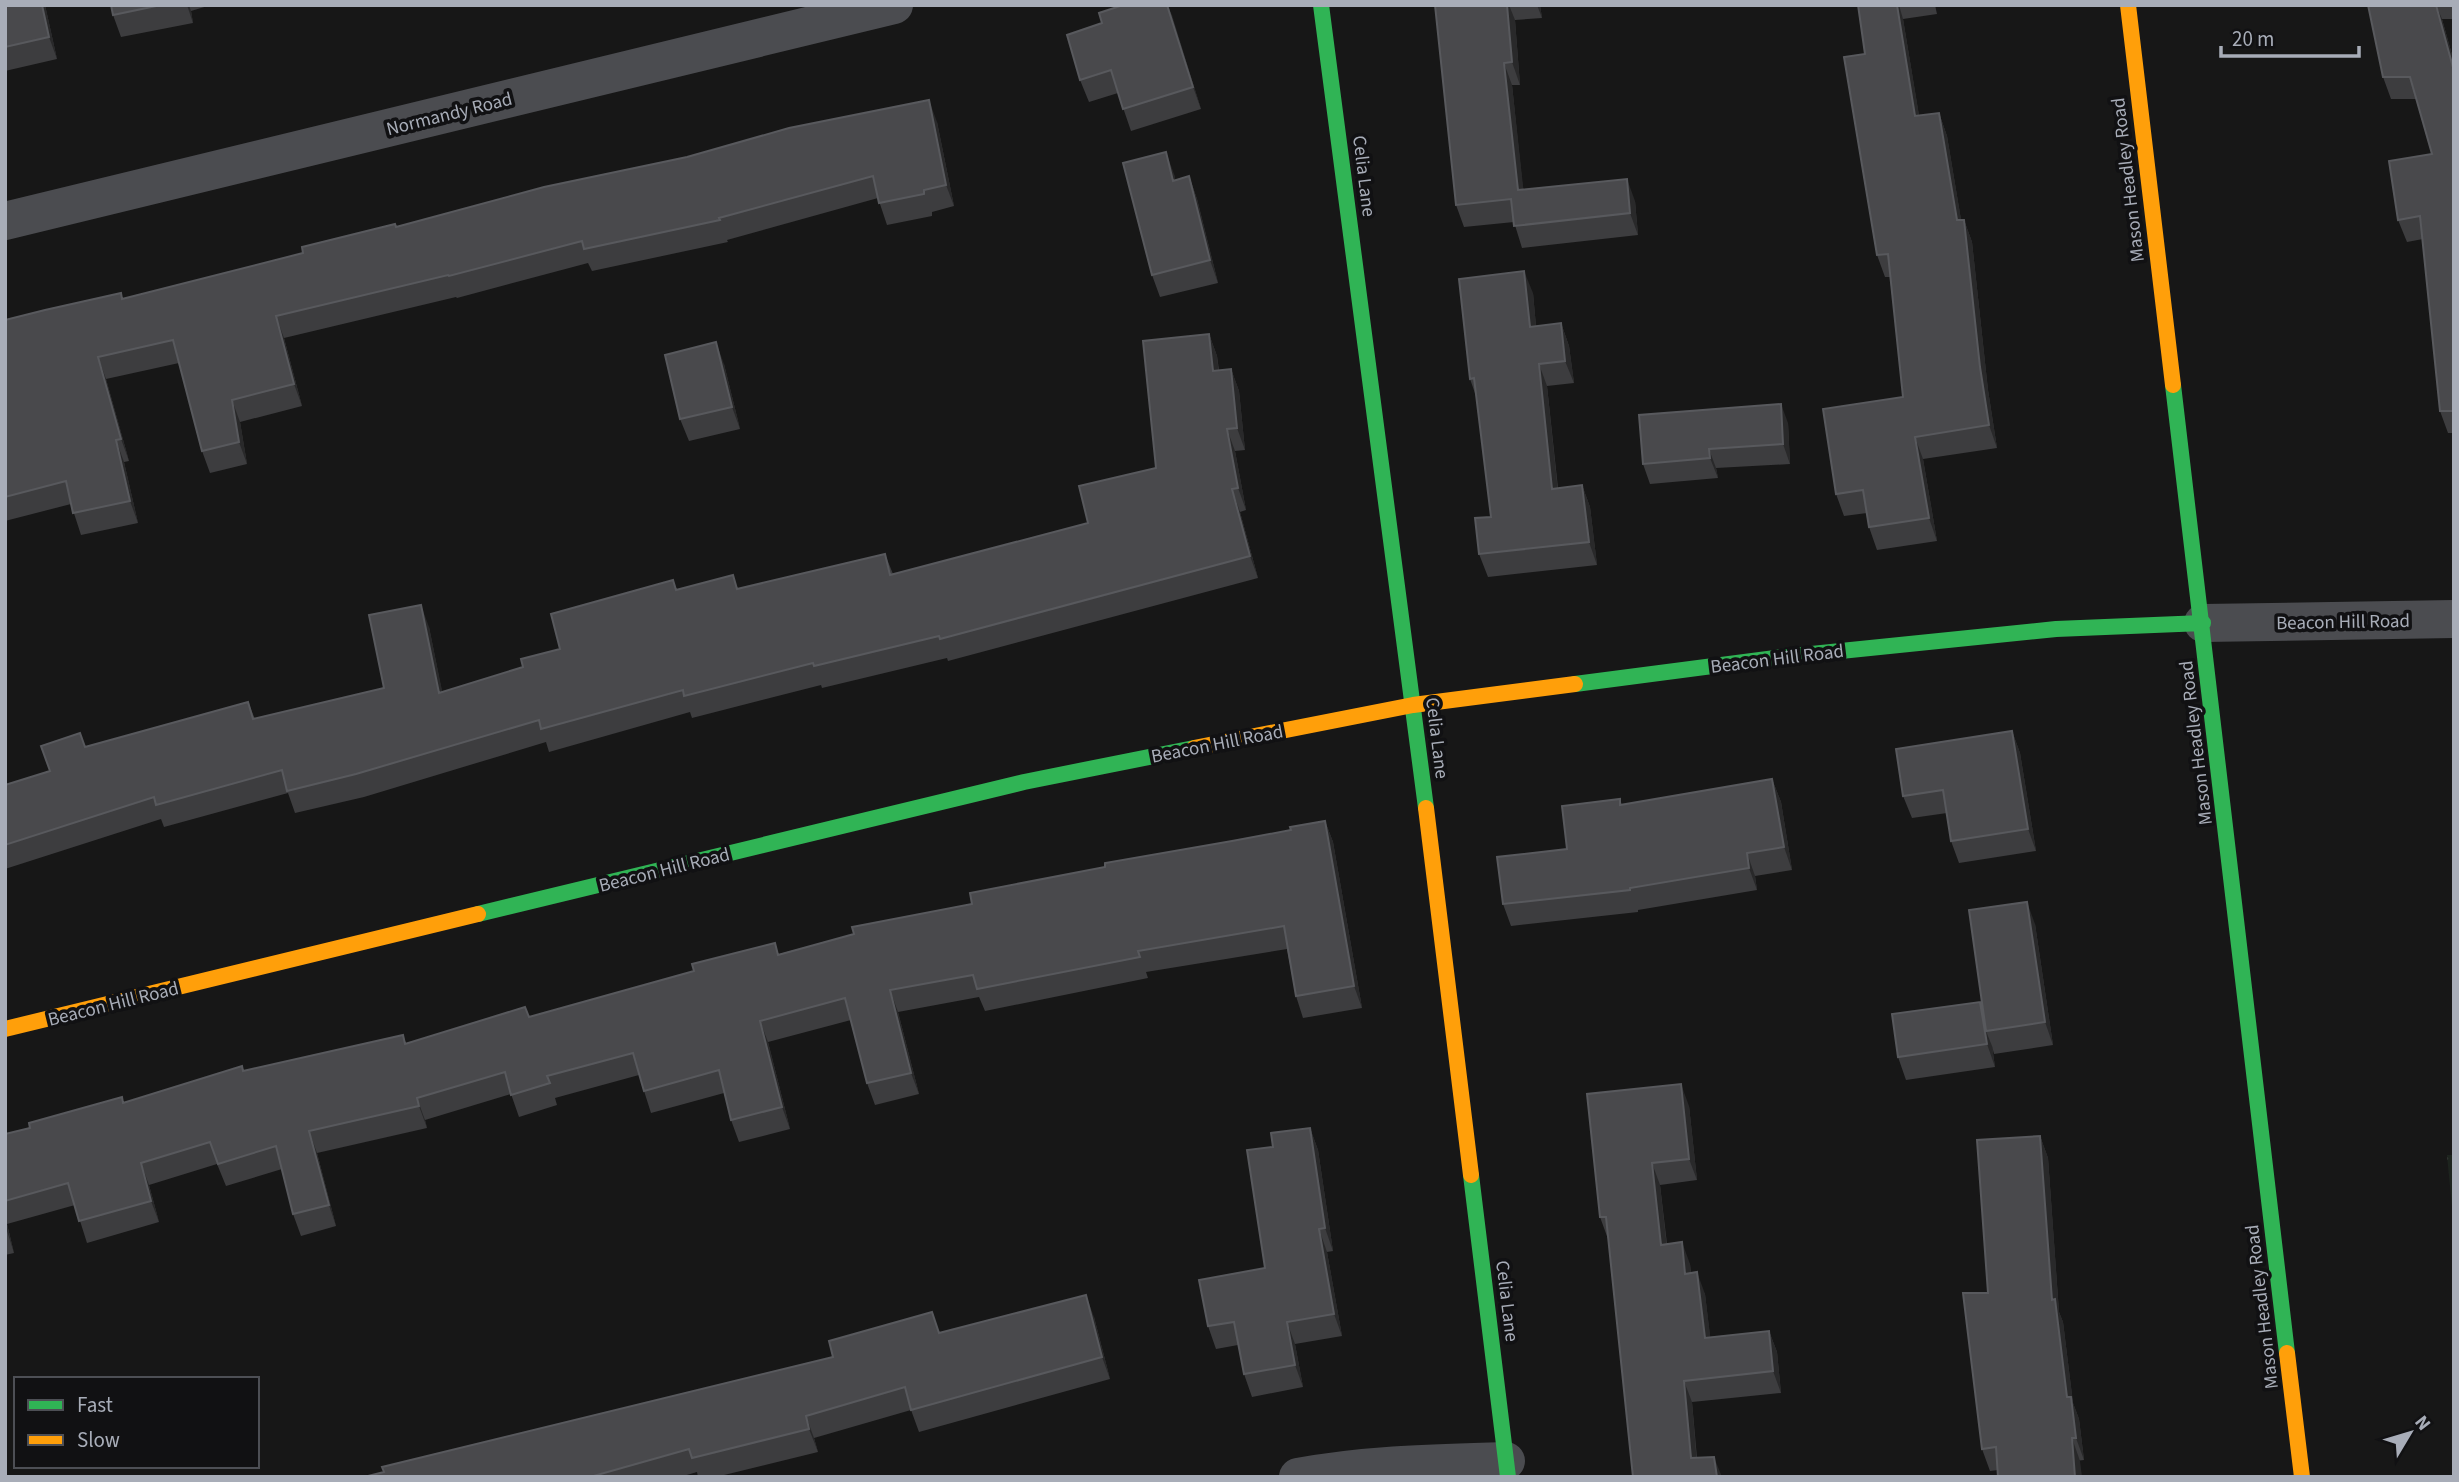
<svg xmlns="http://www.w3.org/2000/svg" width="2459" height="1482" font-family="'Source Sans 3',sans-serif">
  <defs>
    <pattern id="grass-dots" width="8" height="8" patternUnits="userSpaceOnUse" patternTransform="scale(1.75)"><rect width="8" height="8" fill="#1d241e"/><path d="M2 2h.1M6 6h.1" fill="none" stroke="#3b413d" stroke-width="1.8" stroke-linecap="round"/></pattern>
  </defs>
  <rect width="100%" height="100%" fill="#171717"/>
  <path fill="url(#grass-dots)" d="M2447,1155H2454V1227Z"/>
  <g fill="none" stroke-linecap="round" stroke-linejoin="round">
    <path stroke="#4b4c50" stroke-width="38" d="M5,221L894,5
      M2203,623L2454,619
      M1298,1477C1367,1464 1437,1463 1506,1461"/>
    <path stroke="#30b455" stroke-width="16" d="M1321,5L1426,808
      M2173,385L2287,1353
      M1575,684L1782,657L2056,629L2203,623
      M478,914L1024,782L1194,748
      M1471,1175L1508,1477"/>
    <path stroke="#ff9f0a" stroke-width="16" d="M2128,5L2173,385
      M1194,748L1413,705L1575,684
      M1426,808L1471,1175
      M5,1029L478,914
      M2287,1353L2302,1477"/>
  </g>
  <path fill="#3d3d3f" d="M5,5H45L57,59L5,71Z
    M111,5H211L191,11L193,23L121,37L113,15Z
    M1123,5H1168L1201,109L1131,131L1118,93L1089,102L1080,80L1102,23Z
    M1435,5H1540L1542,18L1515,20L1520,85H1512L1523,190L1635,201L1638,235L1522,248L1514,222L1464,227L1456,205Z
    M1858,5H1935L1937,14L1903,19L1919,116L1939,113L1947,136L1961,220H1964L1972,242L1988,390L1997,448L1923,459L1937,541L1877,550L1869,527L1867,513L1844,516L1836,494L1903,397L1890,277H1885L1877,255L1865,54Z
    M2368,5H2454V19H2442L2454,62V433H2448L2440,411L2423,239L2407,242L2398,220L2432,154L2416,99H2391L2383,77Z
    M937,122L954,206L932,212V216L887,225L878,198L727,240L728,242L592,271L588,263L457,298L456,297L284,338L302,406L240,422L247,464L210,473L202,451L179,363L106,379L129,461L124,462L138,523L81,535L71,504L5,521V320L123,299L303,253L396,227Z
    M1174,174L1175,180L1189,176L1197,199L1218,283L1160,297L1152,275Z
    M1533,293L1536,326L1561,323L1569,346L1574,383L1547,386L1558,488L1582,485L1590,507L1597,565L1488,577L1479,554L1491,517L1476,396L1470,379Z
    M1209,334L1217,356L1219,370L1231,369L1239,391L1245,450L1235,451L1246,510L1240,512L1258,578L948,661L947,658L822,688L821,685L692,718L690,712L549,752L546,742L364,797L295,813L288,793L164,827L161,819L5,869V785L50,771L85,747L248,702L255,719L384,688L429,627L442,692L523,667L560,649L673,580L677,590L738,589L885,554L893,574L1088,523L1156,468Z
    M724,364L740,429L689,441L680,419Z
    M1788,423L1790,464L1716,468L1718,478L1650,484L1643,464Z
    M2012,731L2020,753L2036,851L1959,863L1951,841L1947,813L1912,818L1903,796Z
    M1772,779L1781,802L1792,870L1755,876L1757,890L1638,910V912L1511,926L1503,904L1567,849L1620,799L1622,805Z
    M1325,821L1333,842L1362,1008L1303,1018L1296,996L1287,949L1146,972L1148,978L985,1011L979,997L898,1012L919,1094L875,1105L867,1083L851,1020L768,1042L790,1129L739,1142L731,1120L724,1093L651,1113L639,1075L555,1098L557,1105L519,1117L511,1094L425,1120L427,1128L317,1153L336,1226L301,1236L293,1214L282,1169L226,1186L217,1164L149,1185L159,1222L87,1243L75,1205L7,1224L14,1253L5,1255V1134L244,1071L403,1035L406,1043L529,1017L779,954L972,904L1105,867L1291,830Z
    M2035,924L2053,1045L1994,1054L1992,1046L1995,1067L1906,1080L1898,1057L1983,1012Z
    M1689,1106L1697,1180L1660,1185L1667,1244L1690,1264L1691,1273L1705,1294L1710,1337L1769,1331L1777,1352L1781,1393L1692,1402L1697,1458L1633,1477L1608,1239L1600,1217Z
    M1310,1128L1318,1150L1333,1251L1327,1252L1342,1336L1295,1344L1303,1387L1252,1397L1244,1374L1238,1345L1216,1349L1208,1326L1265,1268L1273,1147Z
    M2040,1136L2048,1158L2059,1312L2063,1322L2073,1403L2079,1419L2084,1460L1990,1471L1982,1449L1988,1293Z
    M1094,1317L1110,1379L919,1432L911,1410L814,1438L818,1452L716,1477H698L697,1472L680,1477H364L940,1333Z"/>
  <path fill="#29292a" d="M42,5H45L57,59L49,37Z
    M187,5H189L191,11L193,23Z
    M1167,5L1172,15L1201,109L1193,87Z
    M1507,5H1509L1515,20L1520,85L1512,62Z
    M1537,5H1540L1542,18Z
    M1897,5H1899L1903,19L1923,139L1915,116Z
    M2436,5L2442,19L2454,62V71Z
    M1504,63L1512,85L1526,213L1518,190Z
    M929,100L937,122L954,206L946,185Z
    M1939,113L1947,136L1965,243L1957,220Z
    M1166,152L1174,174L1181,203L1173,181Z
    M1189,176L1197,199L1218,283L1210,260Z
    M1627,179L1635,201L1638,235L1630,213Z
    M1964,220L1972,242L1988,390L1997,448L1989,425L1980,367Z
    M1524,271L1533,293L1538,349L1530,327Z
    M276,316L284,338L302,406L294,384Z
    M1561,323L1569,346L1574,383L1565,361Z
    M1209,334L1217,356L1221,393L1213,371Z
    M716,342L724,364L740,429L732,407Z
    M98,357L106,379L129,461L121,439Z
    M1539,364L1547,386L1560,511L1552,489Z
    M1231,369L1239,391L1245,450L1237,428Z
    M232,400L240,422L247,464L239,442Z
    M1781,404L1788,423L1790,464L1783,444Z
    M1227,429L1235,451L1246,510L1238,488Z
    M1915,437L1923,459L1937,541L1929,518Z
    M116,440L124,462L138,523L130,501Z
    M1709,449L1716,468L1718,478L1710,458Z
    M1582,485L1590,507L1597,565L1589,542Z
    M1232,489L1240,512L1258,578L1250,556Z
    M421,605L429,627L447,715L439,693Z
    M2012,731L2020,753L2036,851L2028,829Z
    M1772,779L1781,802L1792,870L1784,847Z
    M1325,821L1333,842L1362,1008L1354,986Z
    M1747,853L1755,876L1757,890L1749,868Z
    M2027,902L2035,924L2053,1045L2045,1022Z
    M890,990L898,1012L919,1094L911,1073Z
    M1980,1002L1988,1024L1986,1031L1992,1046L1995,1067L1987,1044Z
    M760,1021L768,1042L790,1129L782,1107Z
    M1681,1084L1689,1106L1697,1180L1689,1159Z
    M417,1098L425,1120L427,1128L419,1106Z
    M1310,1128L1318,1150L1333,1251L1325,1228Z
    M309,1131L317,1153L336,1226L329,1205Z
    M2040,1136L2048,1158L2059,1312L2063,1322L2073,1403L2079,1419L2084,1460L2076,1438L2067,1397L2052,1300Z
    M141,1163L149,1185L159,1222L151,1201Z
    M1652,1163L1660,1185L1669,1266L1661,1245Z
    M5,1219L7,1224L14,1253L7,1231Z
    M1319,1229L1327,1252L1342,1336L1334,1314Z
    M1682,1242L1690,1264L1693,1296L1685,1274Z
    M1697,1272L1705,1294L1713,1359L1705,1338Z
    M1086,1295L1094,1317L1110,1379L1102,1357Z
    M1287,1322L1295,1344L1303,1387L1295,1365Z
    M1769,1331L1777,1352L1781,1393L1773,1371Z
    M1684,1381L1692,1402L1698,1477L1691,1458Z
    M806,1416L814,1438L818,1452L809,1429Z
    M2072,1438L2080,1461L2082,1477H2075Z
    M1714,1457L1722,1477H1717Z"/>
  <path fill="#49494c" stroke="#58595d" stroke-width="2" d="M5,5H42L49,37L5,47Z
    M111,5H161L113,15Z
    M1123,5H1167L1193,87L1123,109L1111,70L1080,80L1067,35L1102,23L1099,13Z
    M1435,5H1507L1512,62L1504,63L1518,190L1627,179L1630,213L1514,226L1511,199L1456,205Z
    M1858,5H1897L1915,116L1939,113L1957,220H1964L1980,367L1989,425L1915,437L1929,518L1869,527L1863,490L1836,494L1823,409L1903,397L1888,254L1877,255L1844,57L1865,54Z
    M2368,5H2436L2454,71V411H2440L2420,216L2398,220L2389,161L2432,154L2410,77H2383Z
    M929,100L946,185L924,190V194L879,203L873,176L719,218L720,220L584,249L582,241L449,276L448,275L276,316L294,384L232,400L239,442L202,451L173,340L98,357L121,439L116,440L130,501L73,513L66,481L5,497V320L45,310L121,293L122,299L303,253L302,247L395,224L396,227L544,187L687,157L789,128Z
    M1166,152L1173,181L1189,176L1210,260L1152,275L1123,163Z
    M1524,271L1530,327L1561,323L1565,361L1539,364L1552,489L1582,485L1589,542L1479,554L1475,518L1491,517L1474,378L1470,379L1459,279Z
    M1209,334L1213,371L1231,369L1237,428L1227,429L1238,488L1232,489L1250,556L940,639L939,636L814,666L813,663L684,696L683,690L541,729L539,720L356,774L287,791L282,770L156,805L154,797L5,845V785L50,771L41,746L80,733L85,747L248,702L253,719L384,688L369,615L421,605L439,693L523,667L521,659L560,649L551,614L673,580L676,590L733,575L737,589L885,554L890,575L1088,523L1079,486L1156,468L1143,341Z
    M716,342L732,407L680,419L665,355Z
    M1781,404L1783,444L1709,449L1710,458L1643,464L1639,415Z
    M2012,731L2028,829L1951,841L1943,790L1903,796L1896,749Z
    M1772,779L1784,847L1747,853L1749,868L1630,888V890L1503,904L1497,857L1567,849L1562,806L1620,799V805Z
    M1325,821L1354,986L1296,996L1284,926L1138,951L1140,957L977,989L973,975L890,990L911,1073L867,1083L845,998L760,1021L782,1107L731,1120L719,1070L644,1091L633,1053L547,1076L550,1083L511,1095L505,1072L417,1098L419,1106L309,1131L329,1205L293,1214L276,1146L218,1164L210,1142L141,1163L151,1201L79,1221L68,1183L5,1201V1134L30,1128L29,1123L122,1097L123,1103L242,1066L243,1071L403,1035L405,1044L525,1007L529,1017L694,971L692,964L775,943L778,955L854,934L852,927L972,904L970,893L1105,867V863L1232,841L1291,830L1290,827Z
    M2027,902L2045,1022L1986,1031L1969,910Z
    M1980,1002L1987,1044L1898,1057L1892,1014Z
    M1681,1084L1689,1159L1652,1163L1661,1245L1682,1242L1685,1274L1697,1272L1705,1338L1769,1331L1773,1371L1684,1381L1691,1458L1714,1457L1717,1477H1633L1606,1217H1600L1587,1094Z
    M1310,1128L1325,1228L1319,1229L1334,1314L1287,1322L1295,1365L1244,1374L1234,1322L1208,1326L1199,1280L1265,1268L1247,1150L1273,1147L1271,1133Z
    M2040,1136L2052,1300L2055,1299L2067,1397H2071L2076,1438H2072L2075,1477H1998L1996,1447L1982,1449L1963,1293H1988L1977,1140Z
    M1086,1295L1102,1357L911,1410L905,1387L806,1416L809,1429L692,1458L689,1449L590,1477H364L384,1472L382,1467L833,1357L829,1341L932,1312L939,1333Z"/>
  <g text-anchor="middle" stroke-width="7" stroke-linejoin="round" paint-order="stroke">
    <g font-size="19" fill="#a8adb8" stroke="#111113">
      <text transform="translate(449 113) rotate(-14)" y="7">Normandy Road</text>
      <text transform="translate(1365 176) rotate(83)" y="7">Celia Lane</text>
      <text transform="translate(2127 180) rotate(-97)" y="7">Mason Headley Road</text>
      <text transform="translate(2343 621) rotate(-1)" y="7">Beacon Hill Road</text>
      <text transform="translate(1777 658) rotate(-7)" y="7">Beacon Hill Road</text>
      <text transform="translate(1438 738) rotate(83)" y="7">Celia Lane</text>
      <text transform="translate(1217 743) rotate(-11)" y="7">Beacon Hill Road</text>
      <text transform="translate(2195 743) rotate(-97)" y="7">Mason Headley Road</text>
      <text transform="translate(664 869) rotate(-14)" y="7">Beacon Hill Road</text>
      <text transform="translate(113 1003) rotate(-14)" y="7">Beacon Hill Road</text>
      <text transform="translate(1508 1301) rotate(83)" y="7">Celia Lane</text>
      <text transform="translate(2261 1307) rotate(-97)" y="7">Mason Headley Road</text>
    </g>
  </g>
  <rect width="2459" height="1482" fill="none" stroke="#a8adb8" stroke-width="14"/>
  <rect x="14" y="1377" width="245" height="91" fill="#111113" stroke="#4d4f55" stroke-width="2"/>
  <rect x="28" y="1400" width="35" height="10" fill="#30b455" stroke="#4d4f55" stroke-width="2"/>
  <text x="77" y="1412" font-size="21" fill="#a8adb8">Fast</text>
  <rect x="28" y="1435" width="35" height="10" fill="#ff9f0a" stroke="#4d4f55" stroke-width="2"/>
  <text x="77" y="1447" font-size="21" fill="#a8adb8">Slow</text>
  <g transform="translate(2410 1433) rotate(52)" stroke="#111113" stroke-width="5" paint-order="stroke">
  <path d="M0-5L12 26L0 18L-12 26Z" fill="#a8adb8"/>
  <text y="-10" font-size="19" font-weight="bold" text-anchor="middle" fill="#a8adb8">N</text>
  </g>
  <path d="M2221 46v10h138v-10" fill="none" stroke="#a8adb8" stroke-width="3.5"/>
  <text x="2232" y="46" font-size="21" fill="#a8adb8" stroke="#111113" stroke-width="5" paint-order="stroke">20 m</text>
</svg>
